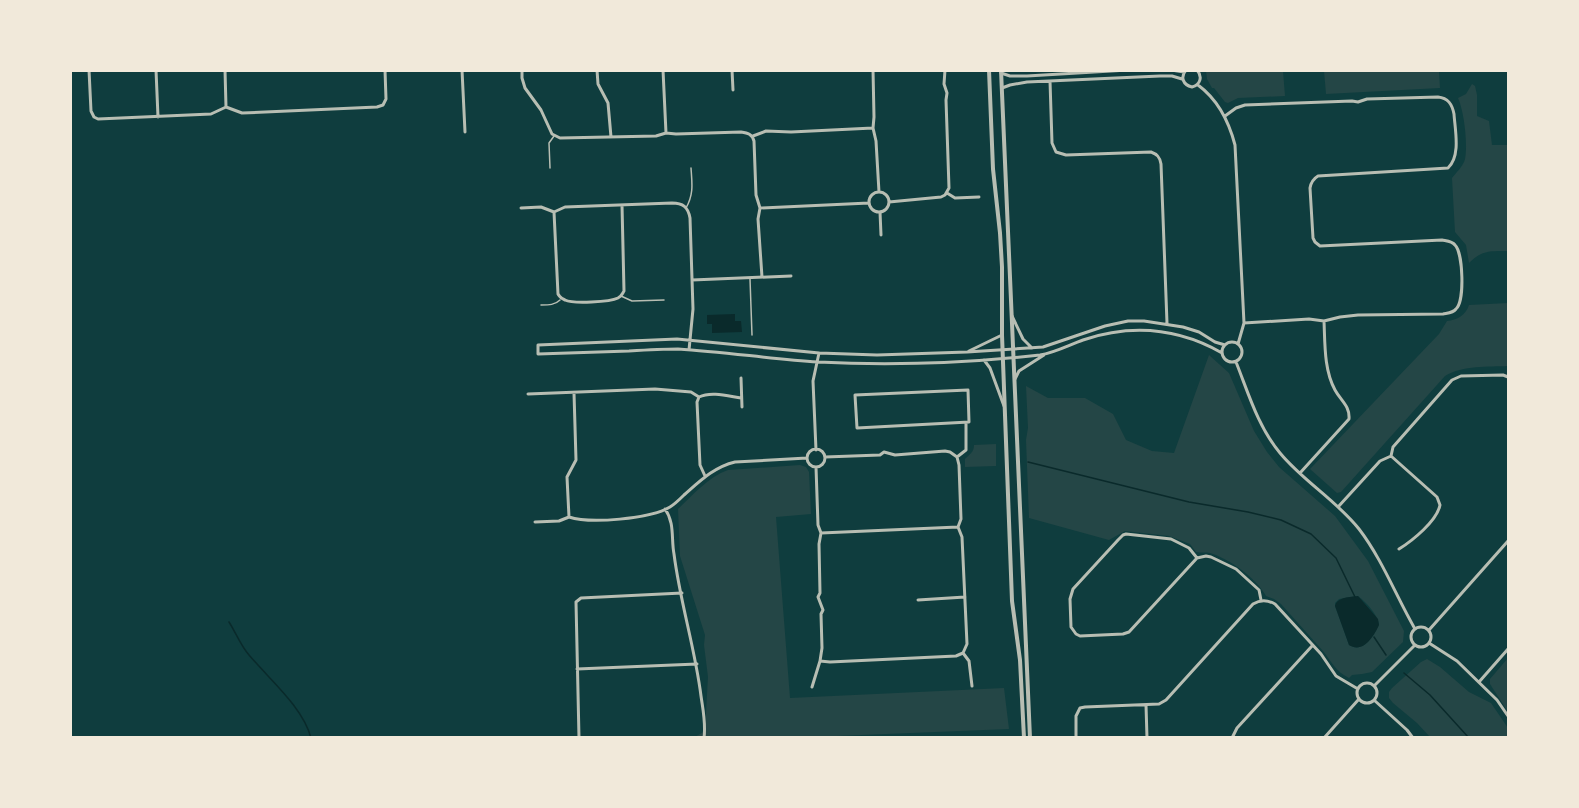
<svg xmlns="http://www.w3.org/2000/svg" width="1579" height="808" font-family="Lato,sans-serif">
  <rect width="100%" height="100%" fill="#0f3d3e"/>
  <path fill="#244646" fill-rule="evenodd" d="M1206,71H1283L1285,96L1238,98L1228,103L1225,102L1214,88H1212L1207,79Z
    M1324,71H1439L1440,88L1326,94Z
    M1472,84L1475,86L1477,95V116L1489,121L1492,145H1508V251C1490,251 1482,250 1469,263L1466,245L1455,232L1452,178C1456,173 1464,165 1465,159C1468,144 1464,111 1458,98L1466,94Z
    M1508,303V366C1488,367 1463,365 1445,376L1341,492L1337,493L1310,469L1439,334L1447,321C1457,320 1466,315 1469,305Z
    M1209,355L1229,373L1254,431L1267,452L1279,467L1335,516L1368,561L1404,631L1403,642L1372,672L1362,674L1352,675L1349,678C1335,671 1332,662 1323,651C1309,635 1295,620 1281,604L1274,599L1266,596C1256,578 1230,559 1210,553C1206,552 1201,553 1196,552L1190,544L1169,536L1125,531L1109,540L1029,518L1026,440L1028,428L1026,386L1048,398H1085L1113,414L1126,440L1152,451L1174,453ZM1358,596C1366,602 1377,614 1379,624C1374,636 1363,654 1349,645L1335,606V603L1339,599Z
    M996,444V466L965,467V459C970,454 974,452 974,445Z
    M800,465L806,467L809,472L811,514L776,517L790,698L1004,688L1009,729L788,738H724V736L695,737L705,731L708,677L704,645L705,635L680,556L678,509C693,495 708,477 728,470Z
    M1508,658V712L1490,684V679Z
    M1427,659L1440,667L1469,692L1491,703L1508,728V737H1430L1417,723L1393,703L1389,698V692L1392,688L1421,662Z"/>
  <path fill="#0a2a2b" d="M735,314V321H741L742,332L712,333V324H707V315Z
    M1358,596L1378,619L1379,625C1374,636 1363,654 1349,645L1335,606C1337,597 1350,597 1358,596Z"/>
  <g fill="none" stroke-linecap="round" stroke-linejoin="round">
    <path stroke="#0a2a2b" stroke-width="1.5" d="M1028,462L1189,502L1248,512L1281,520L1311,534L1336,558L1355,597
      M229,622C236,633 241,646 249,655C269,679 303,707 311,738
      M1374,637L1386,655
      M1404,673L1430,695L1469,738"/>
    <path stroke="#b8beb3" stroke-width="1.5" d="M550,168L549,143L554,136
      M686,208C694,194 692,183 691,168
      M750,279L752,335
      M621,296L632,301L664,300
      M541,305C549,305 555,305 560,300"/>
    <path stroke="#b8beb3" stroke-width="3" d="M89,70L91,111L94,117L98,119L211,114L226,107
      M156,70L158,117
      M225,70L226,107
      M462,70L465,132
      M522,70V78L525,88L541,110L552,134L560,138L656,136L666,133L676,134L741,132C748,133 752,134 754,141L756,195L760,208L758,219L762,277
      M597,70L598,84L608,103L611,137
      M663,70L666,133
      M732,70L733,90
      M873,70L874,117L873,128L876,141L879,192
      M1171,70L1184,72
      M1186,70C1180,77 1183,85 1192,87C1200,85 1203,77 1197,70
      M1001,73L1010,76H1027L1128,70
      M1050,81L1052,143L1056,152L1066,155L1151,152C1157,154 1160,157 1161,164L1167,323
      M1198,85C1217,99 1229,122 1235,145L1244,323L1238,344
      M1002,88L1010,85L1027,82L1160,76H1172L1182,79
      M226,107L242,113L377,107L383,105L386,99L385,70
      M1225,116L1236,108L1245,105L1352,101L1358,102L1367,99L1438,97C1448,98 1452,104 1454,114C1455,130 1461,156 1448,168L1318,176C1313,179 1311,182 1310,188L1313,238L1315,242L1320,246L1442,240C1447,241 1452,241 1455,245C1463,253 1465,301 1456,309C1453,313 1448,313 1443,314L1358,315L1340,317L1324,321L1309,319L1244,323
      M753,136L766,131L791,132L873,128
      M869 202a10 10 0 1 1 20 0a10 10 0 1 1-20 0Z
      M947,193L955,198L979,197
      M889,202L941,197L945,195L949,188L946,100L947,93L944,84L945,70
      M521,208L541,207L554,212L565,207L672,203C683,203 688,207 690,218L693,309L689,350
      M760,208L869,203
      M554,212L558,294C561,298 560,298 565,300C573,304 610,302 618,298C622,296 622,294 624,291L622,205
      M880,212L881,235
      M692,280L791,276
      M1012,316L1023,339L1032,348
      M1222 352a10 10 0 1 1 20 0a10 10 0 1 1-20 0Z
      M969,351L1002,335
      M1222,353C1178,328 1131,324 1083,340C1069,345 1054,353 1040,355C967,363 892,366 818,362C772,359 725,352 678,349C662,349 645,350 629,351C598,352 568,353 538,354V345L677,339L819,353L877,355L967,352L1043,347L1105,326L1128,321H1144L1183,327L1199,332L1215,342L1225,345
      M984,360L990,368L1004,406
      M1236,362C1248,392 1258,427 1280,453C1303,481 1336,500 1359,529C1382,559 1396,596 1415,629
      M741,378L742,407
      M1015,379L1019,371L1044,355
      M968,390L969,422L857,428L855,395Z
      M528,394L655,389L691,392L699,397
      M807 458a9 9 0 1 1 18 0a9 9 0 1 1-18 0Z
      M816,450L813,381L819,353
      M1391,456L1437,497L1440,505C1437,521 1412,541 1399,549
      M957,457L966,450V423
      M1300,473L1349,419C1350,406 1341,401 1335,390C1324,370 1325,344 1324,321
      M705,476L700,465L697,402L699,397C711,391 728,396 741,398
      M1338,507L1380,461L1391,456L1393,447L1452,380L1461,376L1503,375L1508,377
      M665,509C675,523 671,539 674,554C680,602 695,648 701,696C703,710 706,723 704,738
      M569,517L567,477L576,460L574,393
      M535,522L559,521L569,517C590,524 650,519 670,507C675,504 680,499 684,495C700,481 714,467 735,462L807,458
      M821,533L958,527
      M1197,558L1129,632L1123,634L1080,636L1076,634L1071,627L1070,599L1073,589L1118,540L1123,535L1126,534L1171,539L1189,548L1197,558L1206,556L1211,557L1236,569L1259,590L1261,600
      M918,600L965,597
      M1411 637a10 10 0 1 1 20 0a10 10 0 1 1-20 0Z
      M1429,630L1508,541
      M1429,643L1457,661L1497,700L1508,716
      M963,653L969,661L972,686
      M820,661L830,662L956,656L963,653L967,644L962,537L958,527L961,519L959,465L957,457L950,452L945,451L895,455L884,452L880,455L825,457
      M577,669L697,664
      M1479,682L1508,649
      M1357 693a10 10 0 1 1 20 0a10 10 0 1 1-20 0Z
      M1374,686L1415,645
      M812,687L820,661L822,648L821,614L823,610L818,597L820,593L819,544L821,533L818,525L816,467
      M1374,700L1407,730L1413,738
      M1146,705L1147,738
      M579,738L576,602L581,598L682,593
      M1076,738V716L1080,708L1085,707L1159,704L1166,700L1253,604C1261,599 1268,600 1275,604L1321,654L1336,676L1358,689
      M1232,738L1237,728L1312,646
      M1324,738L1359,699"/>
    <path stroke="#b8beb3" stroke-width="4" d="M989,70L993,169L1000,233L1002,267V335L1012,601L1020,660L1024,738
      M1001,70L1030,738"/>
  </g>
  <rect width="1579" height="808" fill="none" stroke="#f1e9da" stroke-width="144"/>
</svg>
